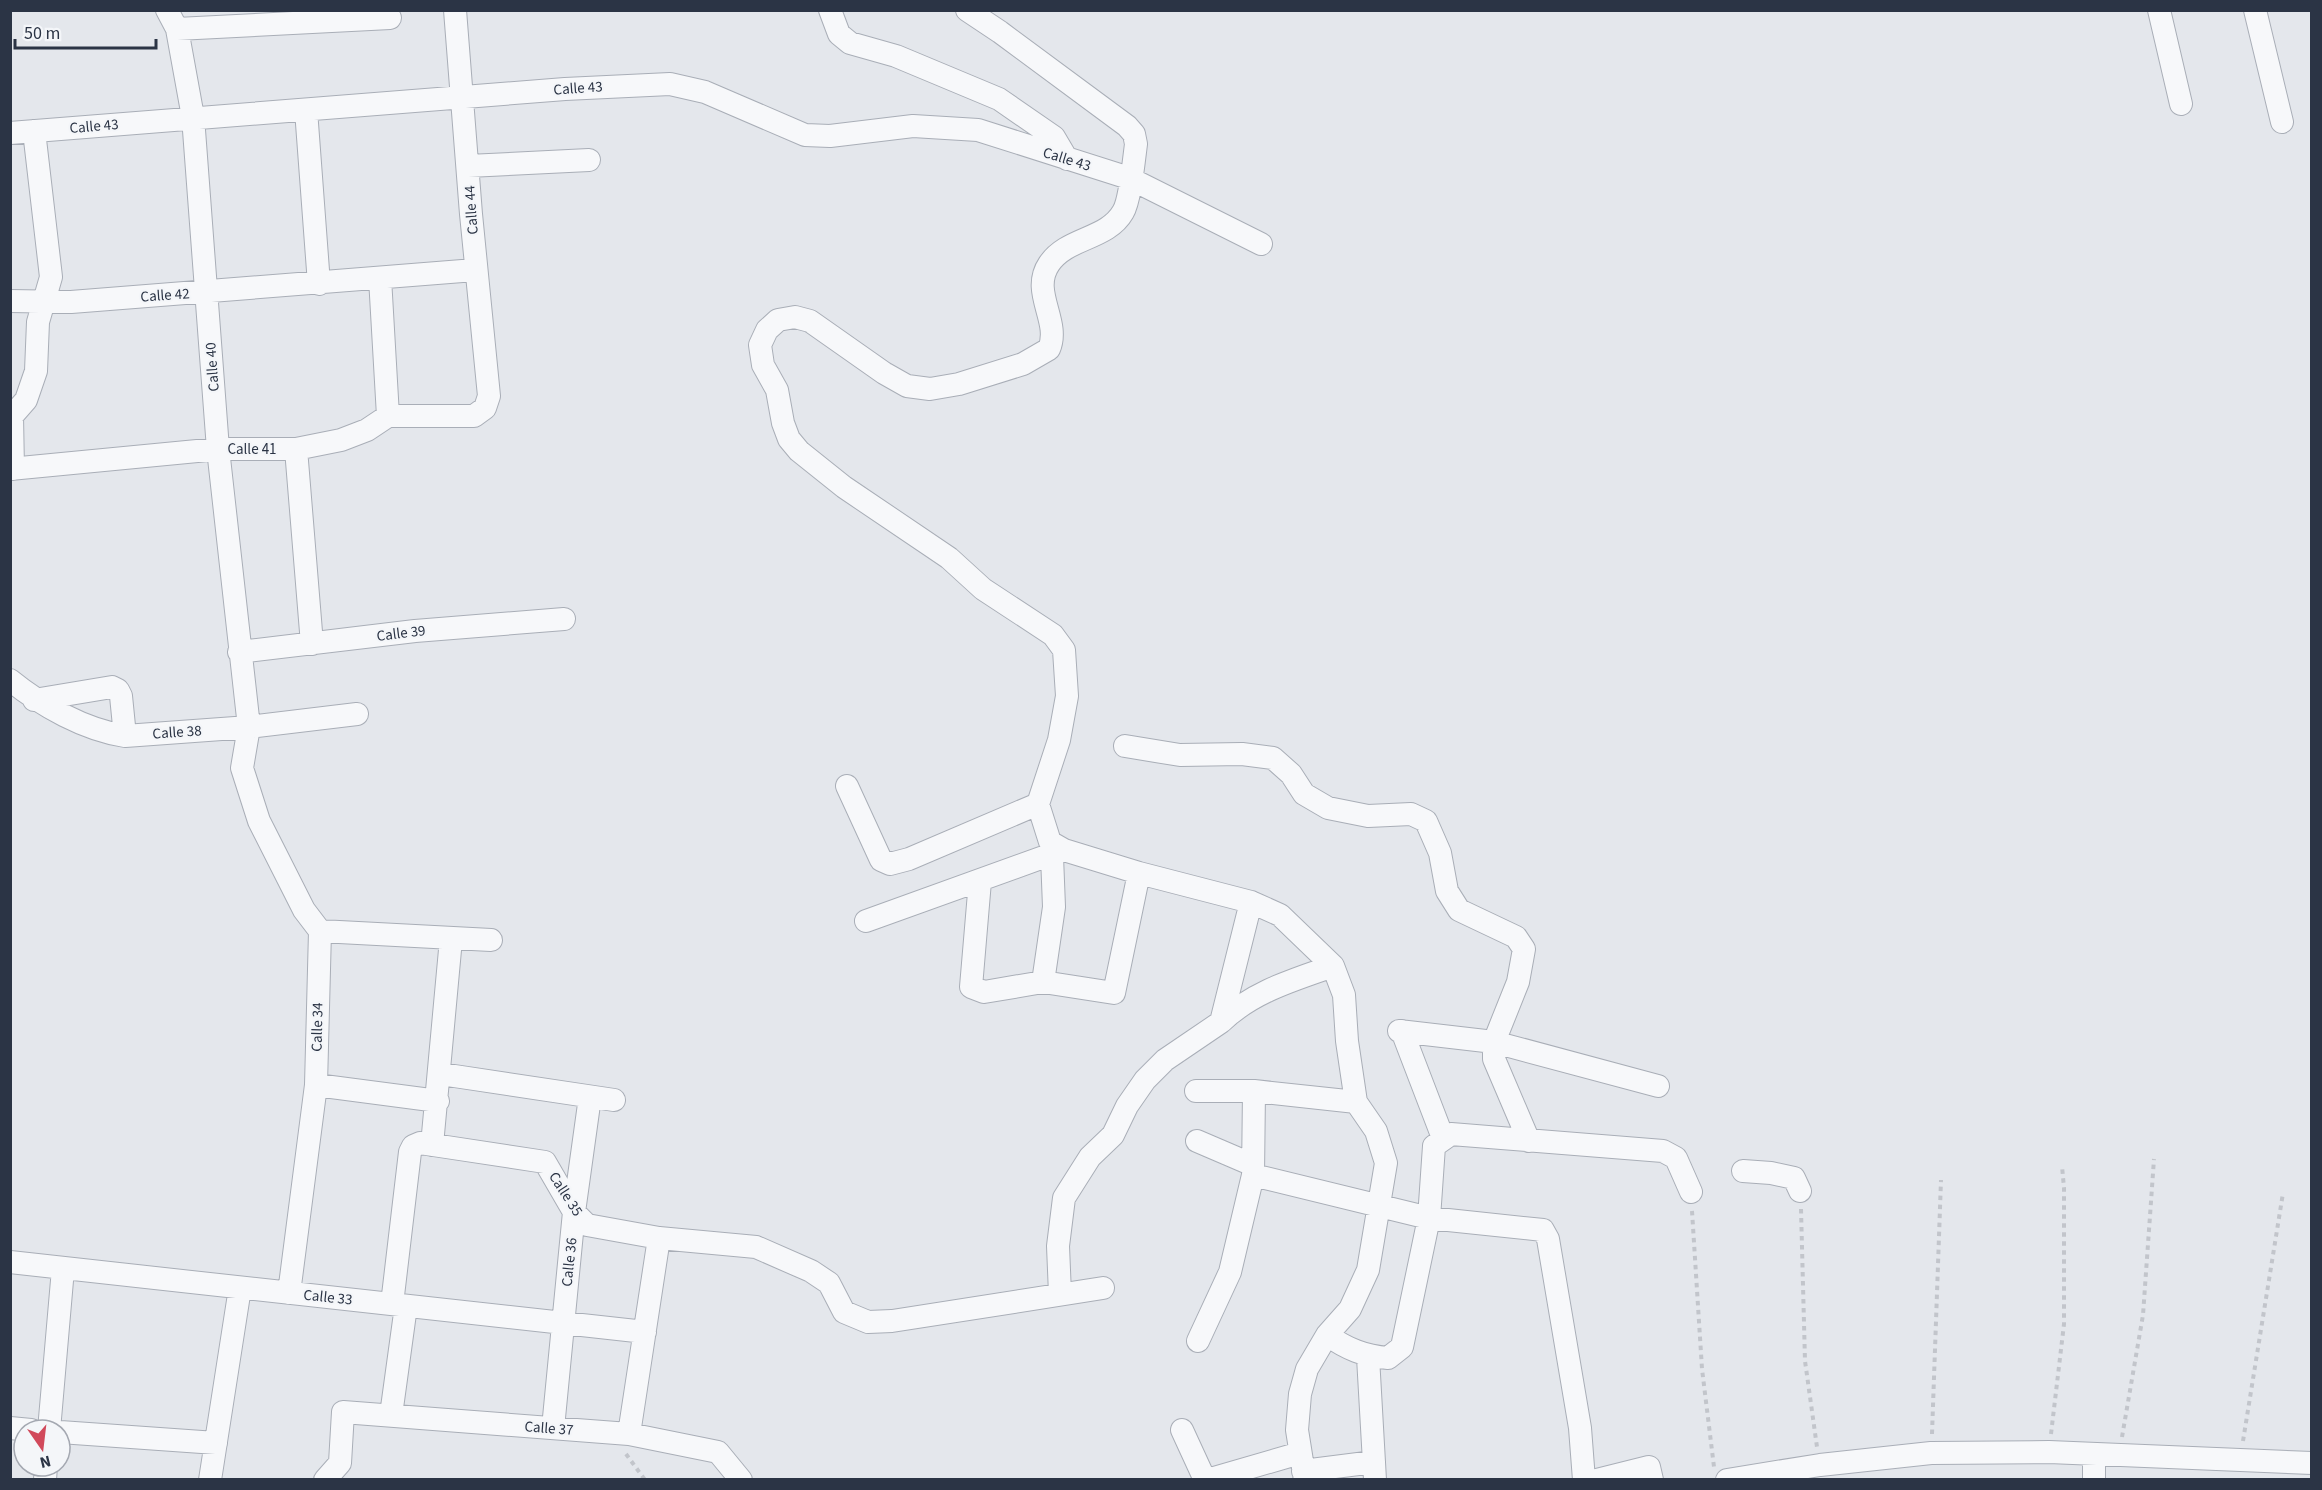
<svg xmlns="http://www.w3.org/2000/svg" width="2322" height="1490" font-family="'Source Sans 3',sans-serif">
  <rect width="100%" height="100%" fill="#e4e7ec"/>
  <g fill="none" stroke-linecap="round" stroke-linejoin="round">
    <g stroke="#a9aeb7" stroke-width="24">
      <path id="minor" d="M167,10L177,29L193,117L218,449L249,727L242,768L259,821L304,910L320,931
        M830,10L839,34L850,43L896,56L999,99L1054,137L1067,159
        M967,10L1000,32L1127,126L1134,134L1136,144C1134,159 1130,201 1123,212C1107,240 1067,237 1049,264C1030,292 1061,321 1049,349L1023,364L959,384L930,389L907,386L884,373L810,321L795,317L778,320L767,330L760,345L763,365L777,390L783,423L789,439L799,451L844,487L949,558L983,589L1053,635L1064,650L1067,696L1059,740L1038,804L1050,842L1064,850L1139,873L1251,902L1280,915L1333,966L1344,995L1347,1041L1356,1102L1376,1131L1386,1163L1368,1270L1350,1309L1327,1335L1307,1369L1300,1394L1297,1430L1305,1480
        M2159,10L2181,104
        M2255,10L2282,122
        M177,29L390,18
        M306,110L319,284
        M10,133L565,89L670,84L705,92L805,135L830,136L913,126L978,130L1129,178L1261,244
        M468,166L589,160
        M380,278L388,416
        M10,301L71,302L475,270
        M296,449L312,644
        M10,469L218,449H296L341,440L367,430L388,416H474L485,408L489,396L471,214L455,10
        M13,469L12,416L26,400L36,371L38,322L51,277L34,131
        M239,652L415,631L564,619
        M10,680C42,706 85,730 125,736L249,727L357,714
        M34,700L112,687L118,690L121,696L125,736
        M1125,746L1180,755L1242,754L1273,758L1291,774L1304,794L1328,808L1368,816L1411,814L1426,821L1440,853L1447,891L1459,910L1516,937L1524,949L1518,982L1494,1042V1059L1529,1141
        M847,786L881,860L890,864L909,859L1038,804
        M980,881L971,987L984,992L1043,982L1054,907L1052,856
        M866,921L1063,850
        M320,931L491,940
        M1043,982L1114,993L1139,873
        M1221,1022C1252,992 1293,980 1333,966
        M1399,1031L1494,1042L1658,1086
        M1402,1031L1443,1138
        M441,1074L614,1100
        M316,1085L438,1101
        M1196,1091H1254
        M1197,1141L1253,1165
        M432,1145L451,939
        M1743,1171L1771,1173L1794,1178L1800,1191
        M1253,1175L1429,1218L1543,1230L1548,1239L1580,1428L1584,1480
        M10,1262L645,1332
        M289,1293L316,1085L320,931
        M1060,1294L1058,1246L1064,1198L1090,1157L1113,1135L1127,1106L1145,1080L1165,1060L1221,1022L1251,902
        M392,1304L410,1152L413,1146L420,1143L545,1162L574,1212L587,1225L659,1238L756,1247L811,1271L829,1283L844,1312L868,1322L892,1321L1103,1288
        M1327,1335C1347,1349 1364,1356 1388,1358L1402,1347L1429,1218L1434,1146L1451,1134L1663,1151L1676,1158L1691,1192
        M1198,1341L1230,1272L1253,1175L1254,1091L1356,1102
        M1368,1357L1375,1480
        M391,1415L406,1306
        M10,1428L31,1430
        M553,1428L574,1212L590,1097
        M49,1430L63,1269
        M1182,1430L1205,1480
        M60,1432L216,1443
        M629,1434L659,1238
        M1303,1471L1374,1462
        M45,1480L46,1466
        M210,1480L240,1288
        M325,1480L340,1463L343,1412L629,1434L718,1452L741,1480
        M1207,1480L1300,1453
        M1597,1480L1649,1467L1652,1480
        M1727,1480L1820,1465L1931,1453L2049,1452L2312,1463
        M2094,1480V1454"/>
    </g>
    <path stroke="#c2c5cb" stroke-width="4" stroke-dasharray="4.5 4.5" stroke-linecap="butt" d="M1801,1209L1805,1361L1817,1447
      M1692,1211L1702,1369L1714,1467
      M1932,1434L1941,1180
      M2051,1434L2064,1324V1188L2062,1166
      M2122,1437L2143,1315L2154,1159
      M2243,1441L2283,1193
      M626,1454L645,1480"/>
    <use href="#minor" stroke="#f7f8fa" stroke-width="22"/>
  </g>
  <g text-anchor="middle" stroke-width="4.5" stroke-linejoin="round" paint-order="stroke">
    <g font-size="15" fill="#2b3445" stroke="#f4f6f9">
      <text transform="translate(578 88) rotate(-4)" y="5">Calle 43</text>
      <text transform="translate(94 126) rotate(-5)" y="5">Calle 43</text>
      <text transform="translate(1067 159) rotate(17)" y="5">Calle 43</text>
      <text transform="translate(471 210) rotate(-94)" y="5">Calle 44</text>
      <text transform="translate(165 295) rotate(-4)" y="5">Calle 42</text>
      <text transform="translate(212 367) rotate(-94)" y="5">Calle 40</text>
      <text x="252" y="454">Calle 41</text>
      <text transform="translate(401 633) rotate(-7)" y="5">Calle 39</text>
      <text transform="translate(177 732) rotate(-4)" y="5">Calle 38</text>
      <text transform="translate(317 1027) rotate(-89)" y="5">Calle 34</text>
      <text transform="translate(566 1194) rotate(57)" y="5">Calle 35</text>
      <text transform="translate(569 1262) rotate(-84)" y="5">Calle 36</text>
      <text transform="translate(328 1297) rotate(6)" y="5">Calle 33</text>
      <text transform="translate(549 1428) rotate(4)" y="5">Calle 37</text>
    </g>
  </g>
  <rect width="2322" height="1490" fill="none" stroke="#2b3445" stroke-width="24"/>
  <g transform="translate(42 1448) rotate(166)"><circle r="28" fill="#f4f6f9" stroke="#a4a8b1" stroke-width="1.5"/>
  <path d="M0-4.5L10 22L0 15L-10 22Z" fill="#d1495b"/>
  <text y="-9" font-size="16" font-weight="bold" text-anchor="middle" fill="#2b3445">N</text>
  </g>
  <path d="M15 39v9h141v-9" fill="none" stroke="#2b3445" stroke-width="3"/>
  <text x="24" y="39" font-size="18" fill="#2b3445" stroke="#f4f6f9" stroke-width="4.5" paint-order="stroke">50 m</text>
</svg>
